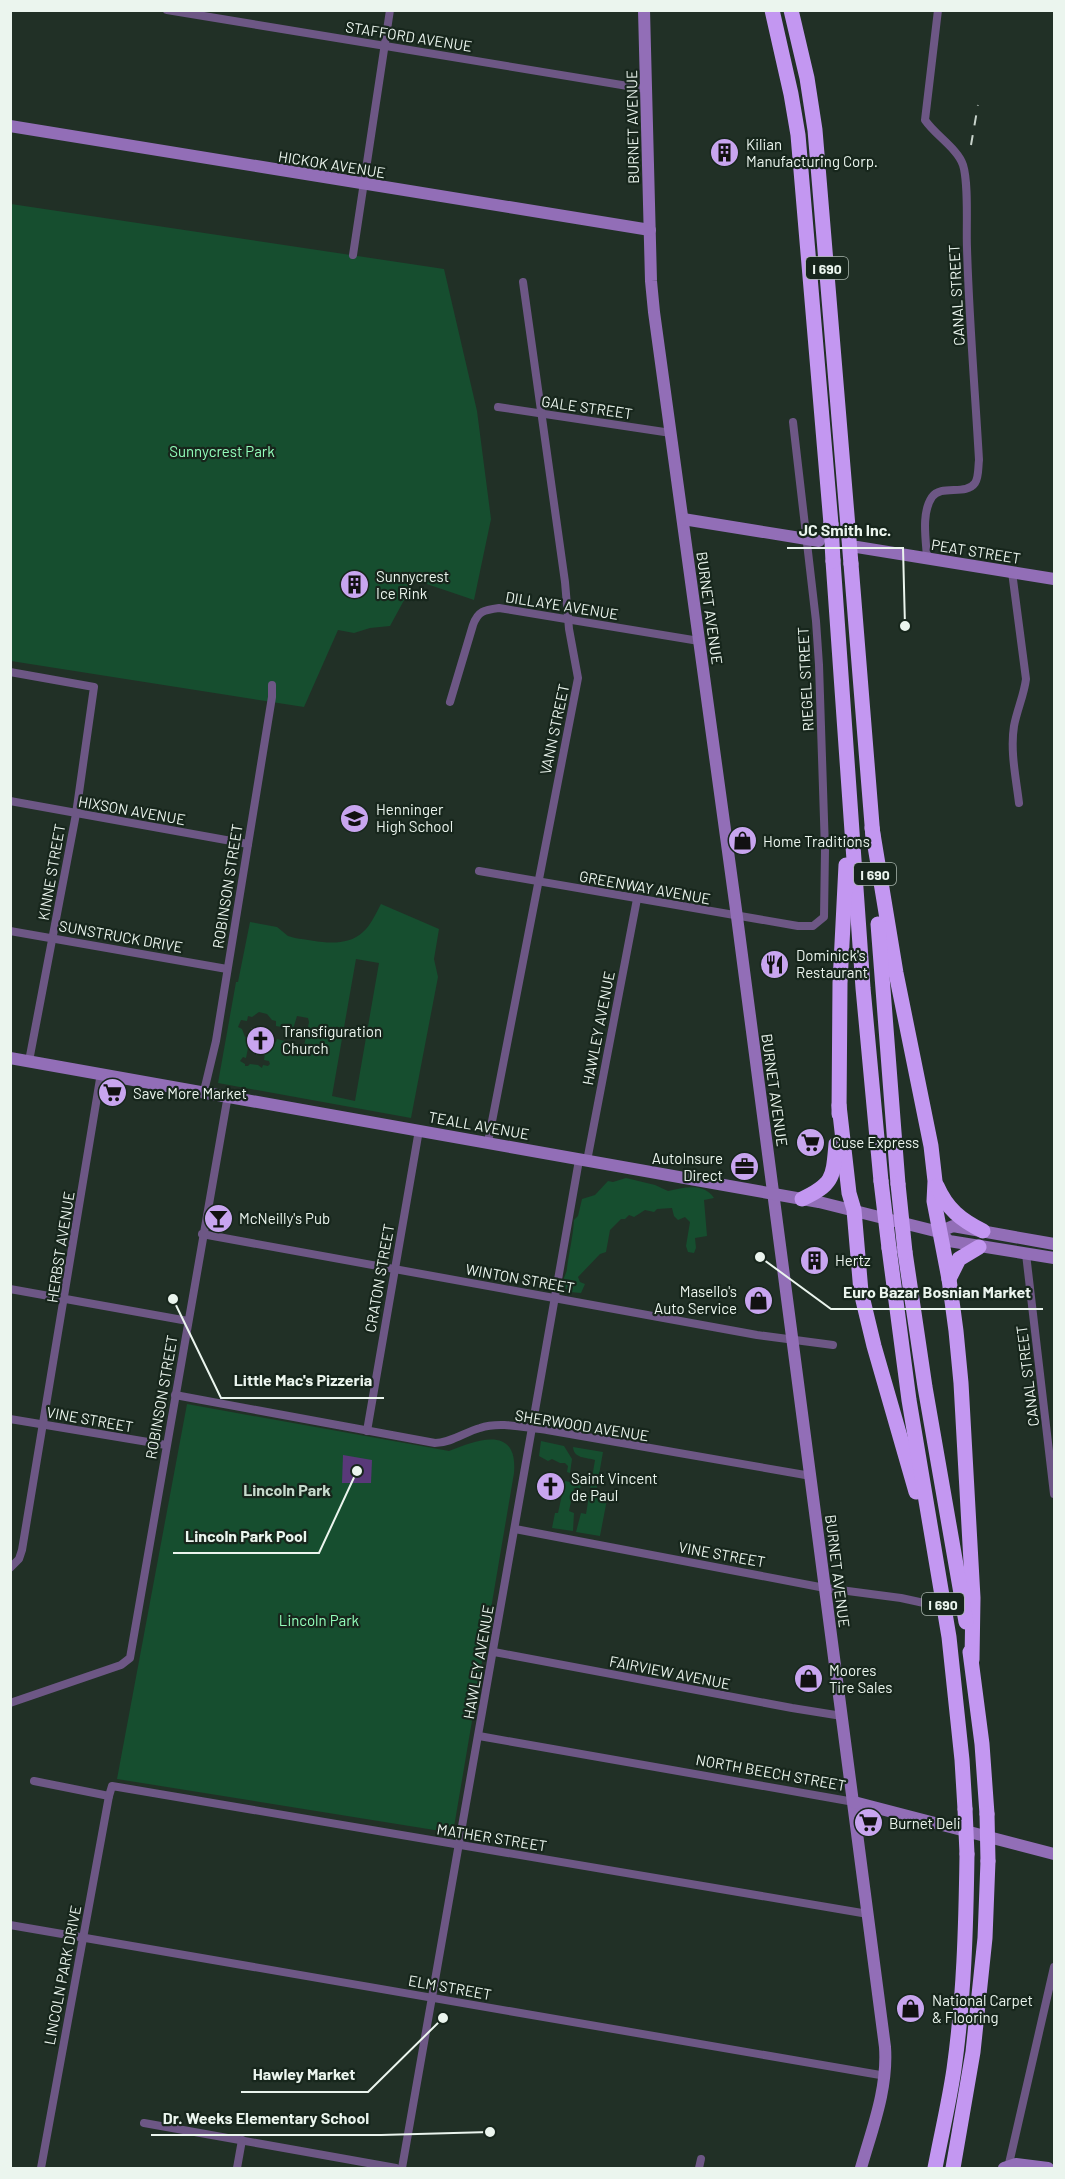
<svg xmlns="http://www.w3.org/2000/svg" width="1065" height="2179" viewBox="0 0 1065 2179" font-family="Barlow,sans-serif">
<style>
.green{fill:#164e2f;fill-rule:evenodd}
.water{fill:#593979}
.lines{fill:none;stroke-linecap:round;stroke-linejoin:round}
.street{stroke:#6d5785;stroke-width:8}
.secondary{stroke:#926eb7;stroke-width:12}
.highway{stroke:#c397f1;stroke-width:15}
.rail{stroke:#c8d3cb;stroke-width:2;stroke-dasharray:10 10;stroke-linecap:butt}
.highway-bridge{stroke:#c397f1;stroke-width:15}
.labels{text-anchor:middle;dominant-baseline:central;stroke-width:4.5;stroke-linejoin:round;paint-order:stroke}
.shield{fill:#17261c;stroke:#abb7af;stroke-width:1.5}
.shield-label{font-size:14px;font-weight:bold;fill:#ebf5ee}
.street-label{font-size:15px;fill:#ebf5ee;stroke:#17261c}
.poi-label{font-size:15px;fill:#ebf5ee;stroke:#17261c;text-anchor:start}
.park-label{font-size:15px;fill:#93febb;stroke:#17261c}
.neighbourhood-label{font-size:16px;font-weight:bold;fill:#c6dacc;stroke:#17261c}
.leader{fill:none;stroke:#ebf5ee;stroke-width:2}
.callout-dot{fill:#ebf5ee;stroke:#17261c;stroke-width:2}
.callout-label{font-size:16px;text-anchor:middle;font-weight:bold;fill:#ebf5ee;stroke:#17261c;stroke-width:4.5;stroke-linejoin:round;paint-order:stroke}
</style>
<rect width="100%" height="100%" fill="#213026"/>
<g class="green">
<path d="M11,204L444,269L477,411L491,519L474,600L415,580L390,626L370,628L354,633L338,630L304,707L11,661Z"/>
<path d="M381,904L439,929L434,959L438,977L411,1118L218,1083L236,982H238L250,922L277,927L288,936L295,938C316,941 345,949 363,932C371,925 376,913 381,904ZM356,959L379,963L355,1101L332,1096ZM259,1012L267,1014L272,1020L276,1021V1026L293,1029L297,1016L308,1018L309,1022L304,1046L277,1039L276,1042L267,1041L264,1060L269,1061L270,1064L268,1066L263,1065L262,1068L258,1065L250,1064L248,1066H245V1064L240,1061L243,1057L246,1058L250,1038L245,1037L242,1029L238,1027L241,1020L247,1021L248,1016L252,1017Z"/>
<path d="M626,1178L655,1185L668,1191C684,1188 703,1182 714,1198L704,1200L707,1236L695,1238L696,1248L694,1253L688,1252L686,1246L690,1222L685,1217L678,1220L674,1216L672,1208L657,1209L654,1212L645,1210L634,1217L629,1215L625,1219H621L610,1230L606,1252L600,1254L578,1277L580,1282L585,1284L581,1293L570,1292L563,1286C562,1278 567,1274 567,1268C569,1252 573,1237 574,1220L578,1216L582,1199L595,1195L608,1181L613,1182Z"/>
<path d="M187,1404L449,1451C478,1439 518,1425 514,1473L453,1833L117,1779Z"/>
<path d="M541,1441L564,1446L572,1459L570,1473L567,1472L568,1466L565,1463H560L552,1459L548,1461L539,1456Z"/>
<path d="M573,1447L603,1452L596,1492L608,1494L600,1536L576,1532L581,1513L586,1514L595,1460C586,1457 574,1459 573,1447Z"/>
<path d="M565,1481L581,1484L580,1489L574,1488L569,1511L574,1513L573,1531L552,1528L555,1513H558Z"/>
</g>
<path class="water" d="M343,1455L372,1460L371,1483H342Z"/>
<g class="lines">
<g class="street">
<path d="M167,10L646,89"/>
<path d="M353,255L390,10"/>
<path d="M498,407L671,433"/>
<path d="M927,558C926,540 921,513 932,497C941,484 966,496 975,483C979,477 978,467 979,460C975,390 969,319 967,248C966,227 969,184 963,165C958,149 935,135 925,120L938,10"/>
<path d="M1012,572L1026,679C1024,695 1017,710 1014,726C1010,751 1016,778 1019,803"/>
<path d="M10,672L94,687L76,814L29,1061"/>
<path d="M450,702L473,625C478,611 484,610 499,608L699,641"/>
<path d="M10,801L248,844"/>
<path d="M479,871L798,926H813L824,917L825,850L819,665L816,621L793,422"/>
<path d="M10,931L227,969"/>
<path d="M204,1091L216,1041L272,697V685"/>
<path d="M488,1142L578,678L569,629L565,582L523,282"/>
<path d="M587,1161L637,899"/>
<path d="M202,1234L757,1335L833,1345"/>
<path d="M1026,1254L1054,1494"/>
<path d="M10,1289L188,1321"/>
<path d="M175,1395L435,1443C451,1443 465,1432 480,1428C500,1421 526,1428 547,1430L811,1476"/>
<path d="M10,1419L166,1445"/>
<path d="M367,1431L419,1130"/>
<path d="M515,1529L825,1588L901,1598L924,1603"/>
<path d="M10,1568L19,1559L22,1550L101,1073"/>
<path d="M494,1652L792,1708L842,1716"/>
<path d="M10,1703L121,1665L130,1658L228,1095"/>
<path d="M479,1736L854,1802"/>
<path d="M34,1781L109,1796"/>
<path d="M10,1925L886,2076"/>
<path d="M144,2123L396,2168"/>
<path d="M41,2168L109,1796L112,1786L868,1914"/>
<path d="M237,2168L242,2140"/>
<path d="M402,2168L579,1160"/>
<path d="M699,2168L701,2159"/>
<path d="M1008,2168L1054,1967"/>
</g>
<g class="secondary">
<path d="M644,10L651,281L654,312L737,917L885,2047C888,2089 872,2129 861,2168"/>
<path d="M10,126L650,230"/>
<path d="M683,519L819,541"/>
<path d="M857,547L1054,579"/>
<path d="M10,1058L819,1202L939,1232L949,1241L1054,1258"/>
<path d="M939,1232L953,1226L1054,1244"/>
<path d="M854,1802L1054,1854"/>
<path d="M1004,2168L1016,2164L1048,2168"/>
</g>
<g class="highway">
<path d="M772,10L791,94L798,135L831,524"/>
<path d="M791,10L807,78L815,130L848,527"/>
<path d="M833,561L863,988L881,1181"/>
<path d="M851,564L873,837"/>
<path d="M872,828L896,973L931,1146L935,1181L934,1201L949,1279L956,1331L961,1383L973,1598L972,1660"/>
<path d="M878,924L898,1184"/>
<path d="M839,1105L849,1193L854,1210L861,1292L874,1346L916,1492"/>
<path d="M839,1114L840,983L846,865"/>
<path d="M937,1186C947,1209 961,1220 983,1231"/>
<path d="M802,1199C834,1184 833,1177 836,1144"/>
<path d="M889,1248L909,1400L949,1637L962,1760L965,1809"/>
<path d="M905,1252L925,1387L966,1622"/>
<path d="M949,1279L959,1259L979,1247"/>
<path d="M970,1652L982,1744L987,1814"/>
<path d="M935,2168C941,2136 949,2103 954,2069C964,1998 966,1926 967,1854"/>
<path d="M953,2168L973,2052L985,1938L988,1861"/>
</g>
<path class="rail" d="M971,145L978,105"/>
<g class="highway-bridge">
<path d="M831,524L833,561"/>
<path d="M848,527L851,564"/>
<path d="M881,1181L889,1248"/>
<path d="M898,1184L905,1252"/>
<path d="M965,1809L967,1854"/>
<path d="M987,1814L988,1861"/>
</g>
</g>
<defs>
<symbol id="building-disc" viewBox="-11 -11 22 22"><circle r="9.5" fill="#c8a5ef" stroke="#17261c"/><path d="M-4-6H4V6H1V3H-1V6H-4ZM-2.5-4.3h1.7v1.8h-1.7ZM.8-4.3h1.7v1.8H.8ZM-2.5-1h1.7V.8h-1.7ZM.8-1h1.7V.8H.8Z" fill="#111"/></symbol>
<symbol id="school-disc" viewBox="-11 -11 22 22"><circle r="9.5" fill="#c8a5ef" stroke="#17261c"/><path d="M0-5L7-2L0 1L-7-2ZM-4 1L0 2.5L4 1V4Q0 6-4 4Z" fill="#111"/></symbol>
<symbol id="shop-disc" viewBox="-11 -11 22 22"><circle r="9.5" fill="#c8a5ef" stroke="#17261c"/><path d="M-5-2.5h2.3a2.7 3.5 0 0 1 5.4 0H5L5.5 6h-11ZM-1.5-2.5h3a1.5 2.3 0 0 0-3 0Z" fill="#111"/></symbol>
<symbol id="restaurant-disc" viewBox="-11 -11 22 22"><circle r="9.5" fill="#c8a5ef" stroke="#17261c"/><path d="M-5-6h1v4h1v-4h1v4h1v-4h1v5L-1.5 .5V6h-2V.5L-5-1ZM5-6V6H3V1.5H1.5Q1.5-4 5-6Z" fill="#111"/></symbol>
<symbol id="church-disc" viewBox="-11 -11 22 22"><circle r="9.5" fill="#c8a5ef" stroke="#17261c"/><path d="M-1.2-6h2.4v3.5h3.3v2.4h-3.3V6h-2.4V-.1h-3.3v-2.4h3.3Z" fill="#111"/></symbol>
<symbol id="supermarket-disc" viewBox="-11 -11 22 22"><circle r="9.5" fill="#c8a5ef" stroke="#17261c"/><path d="M-6-5.5h2.5l.6 2H6L4.5 2H-2.5L-4.4-4H-6ZM-1.5 3.2a1.3 1.3 0 1 0 .1 0ZM3 3.2a1.3 1.3 0 1 0 .1 0Z" fill="#111"/></symbol>
<symbol id="office-disc" viewBox="-11 -11 22 22"><circle r="9.5" fill="#c8a5ef" stroke="#17261c"/><path d="M-6-3h4V-5.5h4V-3h4V5H-6ZM-1-4.5V-3h2v-1.5ZM-6 0V1H6V0Z" fill="#111"/></symbol>
<symbol id="bar-disc" viewBox="-11 -11 22 22"><circle r="9.5" fill="#c8a5ef" stroke="#17261c"/><path d="M-6-5H6L.8 .8V4.5H3.5V6h-7V4.5H-.8V.8Z" fill="#111"/></symbol>
</defs>
<g fill-rule="evenodd">
<use href="#building-disc" x="708" y="136" width="33" height="33"/>
<use href="#building-disc" x="338" y="568" width="33" height="33"/>
<use href="#school-disc" x="338" y="802" width="33" height="33"/>
<use href="#shop-disc" x="726" y="824" width="33" height="33"/>
<use href="#restaurant-disc" x="758" y="948" width="33" height="33"/>
<use href="#church-disc" x="244" y="1024" width="33" height="33"/>
<use href="#supermarket-disc" x="96" y="1076" width="33" height="33"/>
<use href="#supermarket-disc" x="794" y="1126" width="33" height="33"/>
<use href="#office-disc" x="728" y="1150" width="33" height="33"/>
<use href="#bar-disc" x="202" y="1202" width="33" height="33"/>
<use href="#building-disc" x="798" y="1244" width="33" height="33"/>
<use href="#shop-disc" x="742" y="1284" width="33" height="33"/>
<use href="#church-disc" x="534" y="1470" width="33" height="33"/>
<use href="#shop-disc" x="792" y="1662" width="33" height="33"/>
<use href="#supermarket-disc" x="852" y="1806" width="33" height="33"/>
<use href="#shop-disc" x="894" y="1992" width="33" height="33"/>
</g>
<g class="labels">
<g class="shield">
<rect x="806" y="257" width="42" height="22" rx="4.5"/>
<rect x="854" y="863" width="42" height="22" rx="4.5"/>
<rect x="922" y="1593" width="42" height="22" rx="4.5"/>
</g>
<g class="shield-label">
<text x="827" y="268">I 690</text>
<text x="875" y="874">I 690</text>
<text x="943" y="1604">I 690</text>
</g>
<g class="street-label">
<text transform="translate(409 36) rotate(9)">STAFFORD AVENUE</text>
<text transform="translate(632 127) rotate(-91)">BURNET AVENUE</text>
<text transform="translate(332 164) rotate(9)">HICKOK AVENUE</text>
<text transform="translate(956 295) rotate(-93)">CANAL STREET</text>
<text transform="translate(587 407) rotate(8)">GALE STREET</text>
<text transform="translate(976 551) rotate(9)">PEAT STREET</text>
<text transform="translate(562 605) rotate(9)">DILLAYE AVENUE</text>
<text transform="translate(710 608) rotate(82)">BURNET AVENUE</text>
<text transform="translate(805 679) rotate(-93)">RIEGEL STREET</text>
<text transform="translate(554 729) rotate(-78)">VANN STREET</text>
<text transform="translate(132 810) rotate(10)">HIXSON AVENUE</text>
<text transform="translate(51 872) rotate(-80)">KINNE STREET</text>
<text transform="translate(227 886) rotate(-81)">ROBINSON STREET</text>
<text transform="translate(645 887) rotate(10)">GREENWAY AVENUE</text>
<text transform="translate(121 936) rotate(10)">SUNSTRUCK DRIVE</text>
<text transform="translate(598 1028) rotate(-79)">HAWLEY AVENUE</text>
<text transform="translate(775 1090) rotate(82)">BURNET AVENUE</text>
<text transform="translate(479 1125) rotate(10)">TEALL AVENUE</text>
<text transform="translate(60 1247) rotate(-81)">HERBST AVENUE</text>
<text transform="translate(379 1278) rotate(-80)">CRATON STREET</text>
<text transform="translate(520 1278) rotate(10)">WINTON STREET</text>
<text transform="translate(1027 1376) rotate(-97)">CANAL STREET</text>
<text transform="translate(161 1397) rotate(-80)">ROBINSON STREET</text>
<text transform="translate(90 1419) rotate(10)">VINE STREET</text>
<text transform="translate(582 1425) rotate(9)">SHERWOOD AVENUE</text>
<text transform="translate(722 1554) rotate(10)">VINE STREET</text>
<text transform="translate(838 1571) rotate(83)">BURNET AVENUE</text>
<text transform="translate(478 1662) rotate(-80)">HAWLEY AVENUE</text>
<text transform="translate(670 1672) rotate(11)">FAIRVIEW AVENUE</text>
<text transform="translate(771 1772) rotate(10)">NORTH BEECH STREET</text>
<text transform="translate(492 1837) rotate(9)">MATHER STREET</text>
<text transform="translate(62 1975) rotate(-79)">LINCOLN PARK DRIVE</text>
<text transform="translate(450 1987) rotate(10)">ELM STREET</text>
</g>
<g class="poi-label">
<text x="746" y="144">Kilian<tspan x="746" dy="17">Manufacturing Corp.</tspan></text>
<text x="376" y="576">Sunnycrest<tspan x="376" dy="17">Ice Rink</tspan></text>
<text x="376" y="809">Henninger<tspan x="376" dy="17">High School</tspan></text>
<text x="763" y="841">Home Traditions</text>
<text x="796" y="955">Dominick's<tspan x="796" dy="17">Restaurant</tspan></text>
<text x="282" y="1031">Transfiguration<tspan x="282" dy="17">Church</tspan></text>
<text x="133" y="1093">Save More Market</text>
<text x="832" y="1142">Cuse Express</text>
<text x="723" y="1158" text-anchor="end">AutoInsure<tspan x="723" dy="17">Direct</tspan></text>
<text x="239" y="1218">McNeilly's Pub</text>
<text x="835" y="1260">Hertz</text>
<text x="737" y="1291" text-anchor="end">Masello's<tspan x="737" dy="17">Auto Service</tspan></text>
<text x="571" y="1478">Saint Vincent<tspan x="571" dy="17">de Paul</tspan></text>
<text x="829" y="1670">Moores<tspan x="829" dy="17">Tire Sales</tspan></text>
<text x="889" y="1823">Burnet Deli</text>
<text x="932" y="2000">National Carpet<tspan x="932" dy="17">&amp; Flooring</tspan></text>
</g>
<g class="park-label">
<text x="222" y="451">Sunnycrest Park</text>
<text x="319" y="1620">Lincoln Park</text>
</g>
<g class="neighbourhood-label">
<text x="287" y="1489">Lincoln Park</text>
</g>
</g>
<path class="leader" d="M905 626L903 548H787M760 1257L831 1309H1043M173 1299L221 1398H384M357 1471L319 1553H173M443 2018L368 2092H241M490 2132L381 2135H151"/>
<g class="callout-dot">
<circle cx="905" cy="626" r="6"/>
<circle cx="760" cy="1257" r="6"/>
<circle cx="173" cy="1299" r="6"/>
<circle cx="357" cy="1471" r="6"/>
<circle cx="443" cy="2018" r="6"/>
<circle cx="490" cy="2132" r="6"/>
</g>
<g class="callout-label">
<text x="845" y="536">JC Smith Inc.</text>
<text x="937" y="1298">Euro Bazar Bosnian Market</text>
<text x="303" y="1386">Little Mac's Pizzeria</text>
<text x="246" y="1542">Lincoln Park Pool</text>
<text x="304" y="2080">Hawley Market</text>
<text x="266" y="2124">Dr. Weeks Elementary School</text>
</g>
<rect width="1065" height="2179" fill="none" stroke="#ebf5ee" stroke-width="24"/>
</svg>
